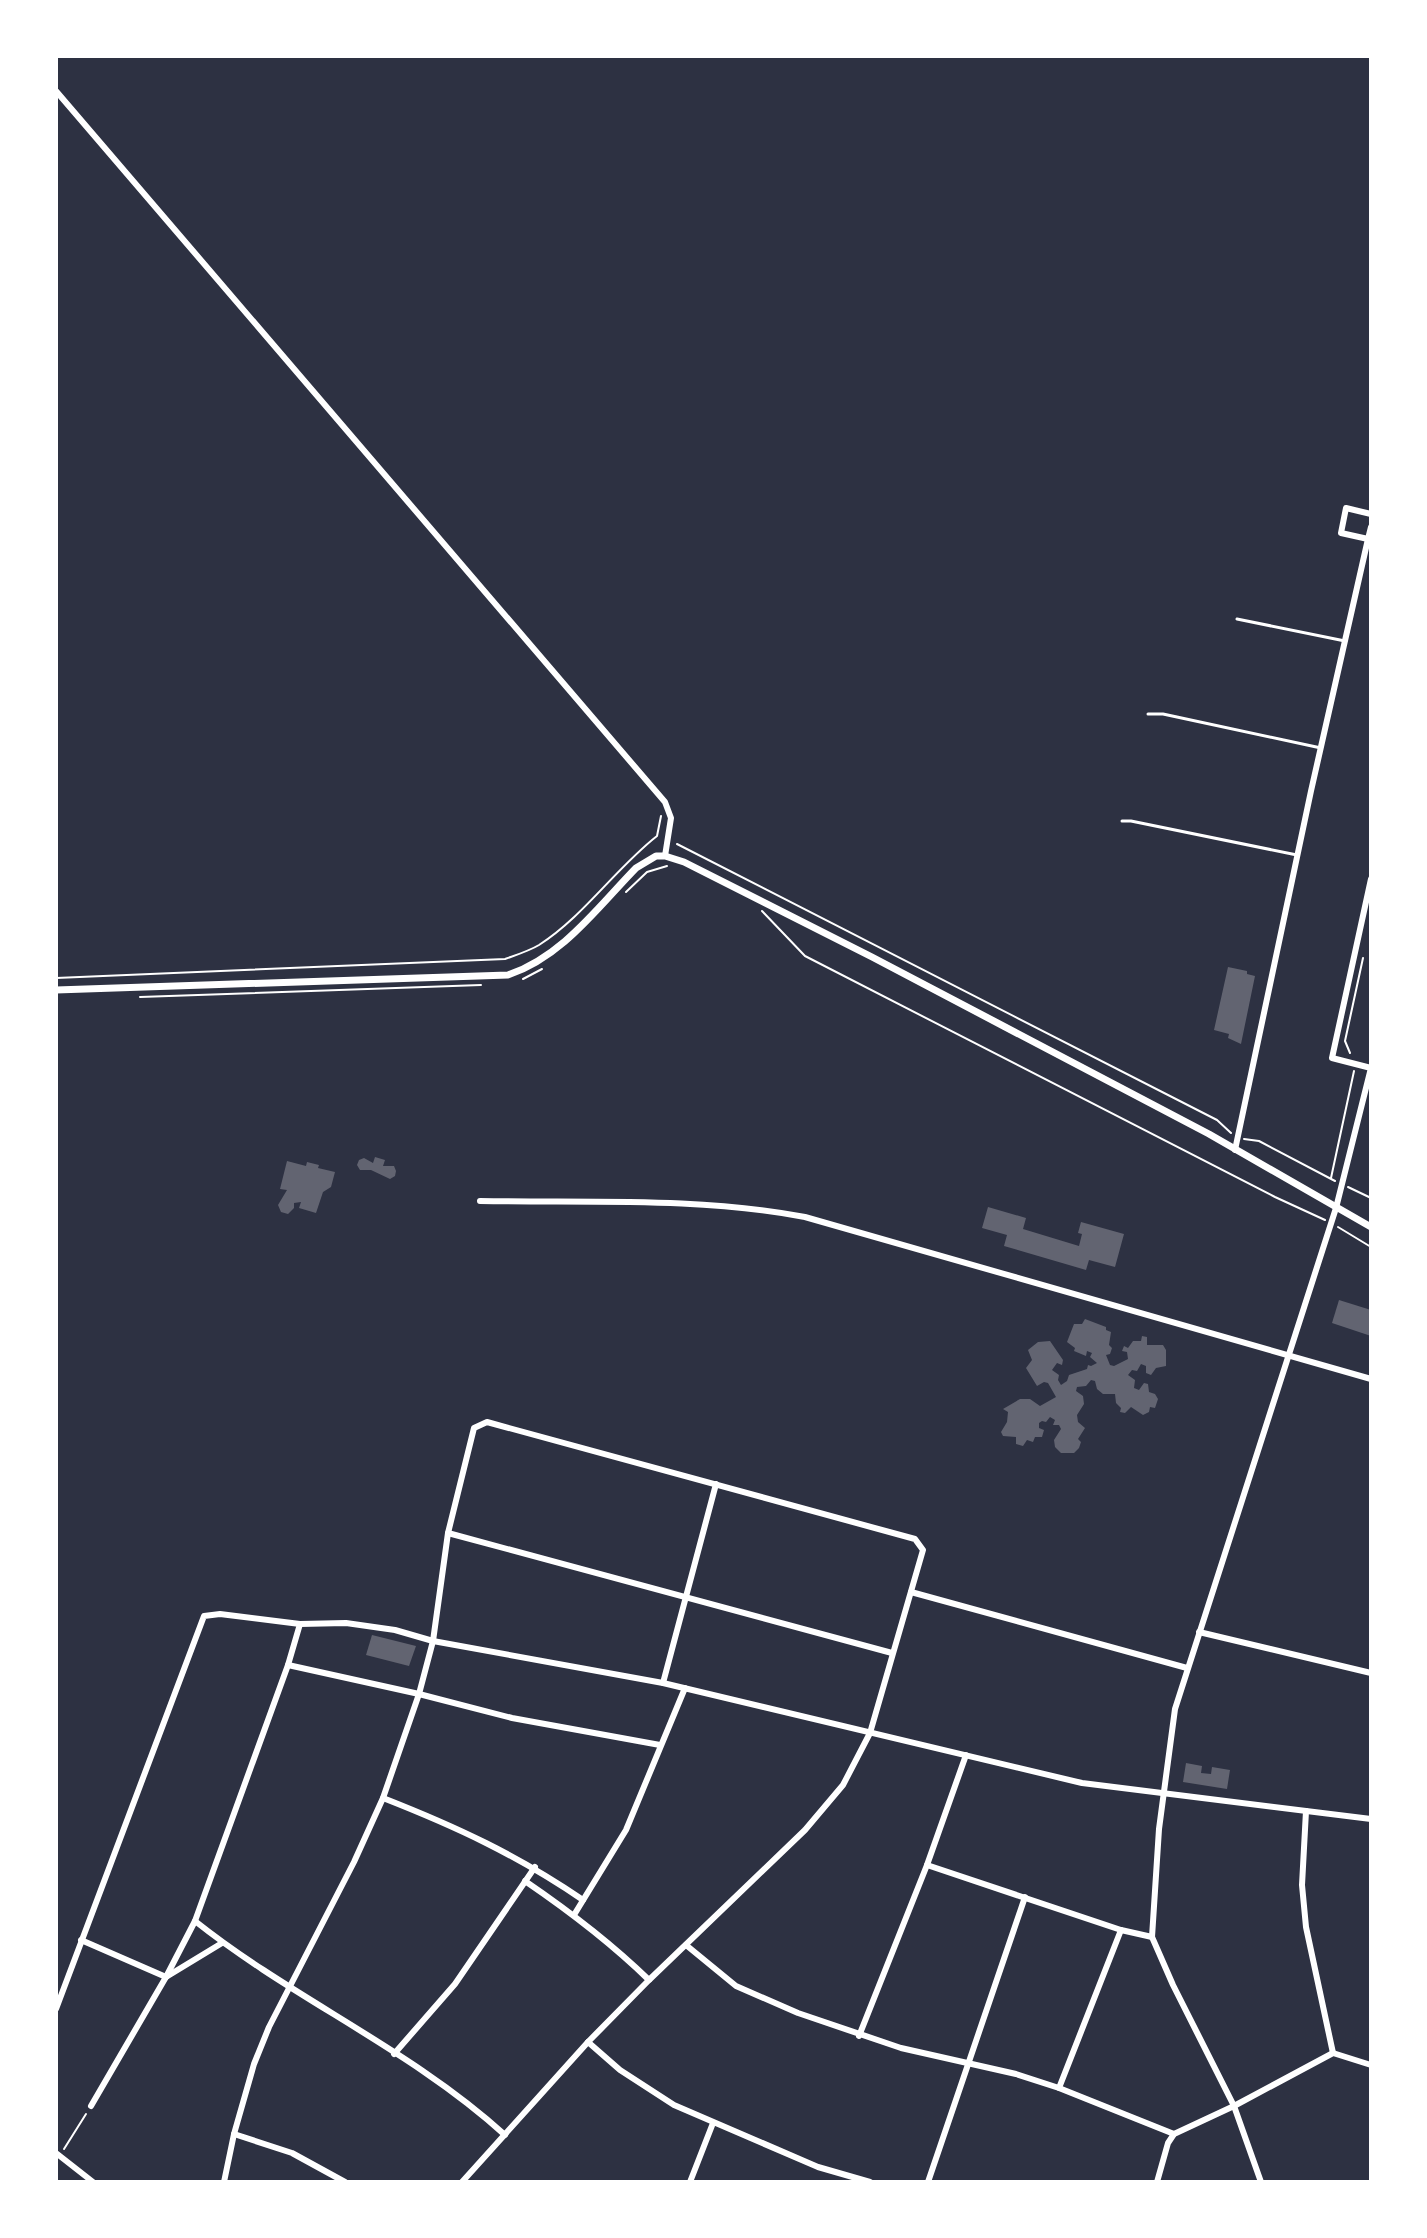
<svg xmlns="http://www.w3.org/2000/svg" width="1427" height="2238" viewBox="0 0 1427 2238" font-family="'Varela Round',sans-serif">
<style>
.building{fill:#626471}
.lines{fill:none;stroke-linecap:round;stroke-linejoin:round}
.path{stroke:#fff;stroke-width:2}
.service{stroke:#fff;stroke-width:3}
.minor{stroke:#fff;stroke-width:6}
.tertiary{stroke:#fff;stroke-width:7}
</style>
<rect width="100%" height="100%" fill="#2d3142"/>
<g class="building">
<path d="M1228,967L1247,971V974L1255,976L1241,1044L1228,1038L1229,1034L1214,1030Z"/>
<path d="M375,1157L385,1160L383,1166H394L396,1171L395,1176L390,1179L371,1170H360L357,1165L359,1160L364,1158L373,1163Z"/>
<path d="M287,1161L306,1166L307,1162L319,1165L318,1168L335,1172L331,1187L323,1192L316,1213L299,1208L301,1202L294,1203V1208L288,1214L281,1212L278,1205L287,1190L280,1189Z"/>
<path d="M988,1207L1026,1218L1023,1229L1079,1246L1082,1234L1078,1233L1081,1222L1124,1234L1115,1267L1089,1260L1086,1270L1004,1246L1007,1235L982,1228Z"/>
<path d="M1339,1300L1371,1310V1336L1332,1323Z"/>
<path d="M1085,1319L1106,1327V1330L1111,1332L1109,1345L1112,1348L1110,1354L1106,1355L1110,1365L1114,1366L1128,1359L1127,1352L1122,1351L1124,1346L1128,1348L1133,1341H1141L1142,1336L1147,1337V1345H1163L1166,1350V1366L1156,1368L1151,1375L1146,1373V1366L1141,1364L1137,1371L1132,1370L1128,1375L1135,1380L1134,1388L1139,1390L1144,1383L1148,1384L1149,1392L1155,1394L1158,1399L1155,1408L1150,1407L1149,1412L1143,1415L1131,1407L1125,1413L1120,1412L1121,1408L1116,1403L1115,1394H1103L1097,1389L1095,1381L1091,1380L1086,1386L1077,1387L1076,1391L1083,1396L1084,1404L1077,1415L1078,1422L1085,1428L1078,1439L1081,1442L1079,1448L1074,1453H1061L1055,1447L1054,1440L1061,1429L1059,1425H1053L1055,1420L1050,1417L1046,1422L1042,1421L1039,1423V1428L1044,1430L1042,1437H1035L1033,1442L1027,1440L1023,1446L1016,1444V1437L1003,1436L1001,1432L1007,1422L1008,1412L1003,1409L1020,1399H1030L1040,1406L1056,1397L1048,1383L1044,1382L1037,1386L1026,1368L1032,1360L1028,1350L1038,1342L1050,1341L1063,1360L1062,1365L1057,1363L1052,1370L1059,1375L1058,1380L1061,1385L1067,1381L1069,1375L1087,1369L1088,1365L1091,1366L1097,1363L1090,1357L1092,1353L1087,1351L1086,1356L1074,1351L1075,1348L1067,1342L1074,1324H1082Z"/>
<path d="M372,1635L416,1646L409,1666L366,1655Z"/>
<path d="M1186,1763L1202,1766L1201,1773L1211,1774L1212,1767L1230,1770L1227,1789L1183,1782Z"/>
</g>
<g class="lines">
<g class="path">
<path d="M677,844L1217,1120L1231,1133"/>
<path d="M626,892L647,872L667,866"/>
<path d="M762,911L805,956L1275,1197L1325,1220"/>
<path d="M56,978L505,959C516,955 529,951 539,945C583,917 616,868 657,836L661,816"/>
<path d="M523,979L542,969"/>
<path d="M140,997L481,985"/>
<path d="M1350,1053L1345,1041L1363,958"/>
<path d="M1244,1139L1259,1141L1335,1181"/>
<path d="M1331,1178L1354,1071"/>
<path d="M1348,1187L1371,1198"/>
<path d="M1338,1227L1371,1247"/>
<path d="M64,2149L86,2114"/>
</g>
<g class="service">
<path d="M1237,619L1345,641"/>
<path d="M1148,714H1163L1321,748"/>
<path d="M1122,821H1131L1297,855"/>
</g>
<g class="minor">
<path d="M56,91L665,802L671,818L665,856"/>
<path d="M1371,514L1346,508L1341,533L1368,539L1371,527"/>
<path d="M1371,879L1332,1058L1371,1068"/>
<path d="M1235,1150L1311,791L1368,539"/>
<path d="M480,1201C589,1203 698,1197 805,1217L1371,1379"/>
<path d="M448,1533L892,1653"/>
<path d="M911,1592L1187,1668"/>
<path d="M1199,1632L1371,1673"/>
<path d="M288,1665L419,1694L512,1718L660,1745"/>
<path d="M663,1683L716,1484"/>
<path d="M383,1798C457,1827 517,1855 583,1900"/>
<path d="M1306,1811L1302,1885L1306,1927L1333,2053"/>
<path d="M927,1865L1121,1930L1152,1937"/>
<path d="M525,1881C569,1911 610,1942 649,1980"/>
<path d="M574,1915L626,1830L685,1688"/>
<path d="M195,1921C293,1999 412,2050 505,2135"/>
<path d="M81,1940L166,1977"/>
<path d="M686,1945L736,1986L798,2013L901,2048L1016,2074L1059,2088L1174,2134"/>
<path d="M166,1977L222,1943"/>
<path d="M56,2009L204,1616L220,1614L300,1624L346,1623L395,1630L433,1641L663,1683L1082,1783L1371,1819"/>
<path d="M859,2036L927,1865L966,1755"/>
<path d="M588,2042L620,2070L674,2105L818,2167L870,2182"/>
<path d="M394,2054L455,1984L535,1867"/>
<path d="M1059,2088L1121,1930"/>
<path d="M91,2106L166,1977L195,1921L288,1665L300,1624"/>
<path d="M234,2134L292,2153L345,2182"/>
<path d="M56,2153L93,2182"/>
<path d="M224,2182L234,2134L254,2064L269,2027L354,1862L383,1798L419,1694L433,1641L448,1533L474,1428L487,1422L915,1539L923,1550L870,1733L843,1785L805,1830L649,1980L588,2042L462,2182"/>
<path d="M690,2182L713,2123"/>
<path d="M928,2182L1025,1897"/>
<path d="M1157,2182L1168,2143L1174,2134L1234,2106L1333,2053L1371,2065"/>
<path d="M1261,2182L1234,2106L1173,1985L1152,1937L1159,1829L1175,1709L1336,1208L1371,1068"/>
</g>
<path class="tertiary" d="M56,990L508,975C562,957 597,908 636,868L656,856H665L684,862L872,957L1209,1134L1371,1227"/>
</g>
<rect width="1427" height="2238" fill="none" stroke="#ffffff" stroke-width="116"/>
</svg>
